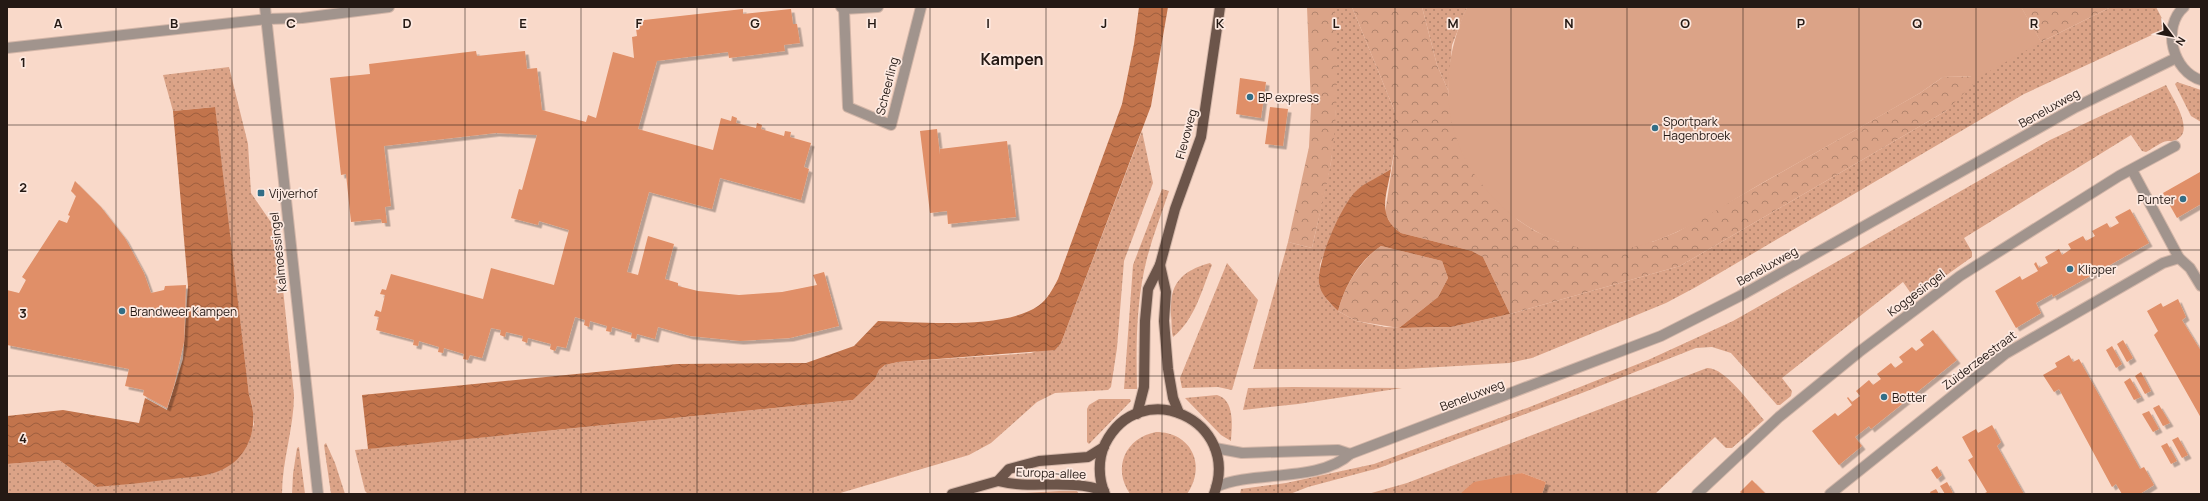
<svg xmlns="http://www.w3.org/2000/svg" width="2208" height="501" viewBox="0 0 2208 501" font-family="Manrope,sans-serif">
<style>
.grass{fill:url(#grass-dots)}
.forest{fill:url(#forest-crowns)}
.pitch{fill:#dba387}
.water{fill:url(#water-waves)}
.building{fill:#e08f67;filter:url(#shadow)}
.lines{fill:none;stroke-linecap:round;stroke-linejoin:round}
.minor-casing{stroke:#d3b6a8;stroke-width:12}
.major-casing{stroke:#d3b6a8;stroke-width:12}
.minor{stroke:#a1948d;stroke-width:10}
.major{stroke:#6c554a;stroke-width:10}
.grid{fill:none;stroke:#241914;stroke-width:1;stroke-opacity:0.55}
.poi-dot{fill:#336e86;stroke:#fde9e0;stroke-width:1.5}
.labels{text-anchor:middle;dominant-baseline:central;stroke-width:3.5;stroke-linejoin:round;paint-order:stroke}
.street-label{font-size:12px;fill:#241914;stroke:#fde9e0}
.poi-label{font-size:12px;fill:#241914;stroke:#fde9e0;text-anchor:start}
.district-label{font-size:16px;font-weight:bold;fill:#241914;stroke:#fde9e0}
.grid-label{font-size:13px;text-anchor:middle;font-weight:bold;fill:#241914;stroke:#fde9e0;stroke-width:3.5;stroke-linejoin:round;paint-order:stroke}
</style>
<defs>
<pattern id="grass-dots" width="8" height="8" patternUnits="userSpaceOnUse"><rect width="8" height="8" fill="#dba387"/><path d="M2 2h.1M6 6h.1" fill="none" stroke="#b1846d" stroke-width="1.8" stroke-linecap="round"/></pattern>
<pattern id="forest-crowns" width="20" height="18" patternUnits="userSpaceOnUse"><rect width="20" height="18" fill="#dba387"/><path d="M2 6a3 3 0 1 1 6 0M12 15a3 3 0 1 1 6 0" fill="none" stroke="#b1846d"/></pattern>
<pattern id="water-waves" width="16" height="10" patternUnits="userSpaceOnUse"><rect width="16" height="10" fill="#c2744c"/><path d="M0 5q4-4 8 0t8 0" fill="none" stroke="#9d5e3e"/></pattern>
<filter id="shadow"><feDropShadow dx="3.5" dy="3.5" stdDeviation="0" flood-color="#0004"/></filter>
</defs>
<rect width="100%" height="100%" fill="#f9d9c9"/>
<g class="grass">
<path d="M1335,7H1352L1395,112V148L1391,169L1357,190L1339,218L1320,264L1319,285L1328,301L1338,311L1356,321L1385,327L1413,328L1451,327L1510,314L1680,266L1946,111L2021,7L2041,42L2111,7H2156L2167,28L2024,94L1696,287L1666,303L1532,358L1509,363L1405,369H1253L1288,242L1312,248L1331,162L1336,106Z"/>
<path d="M1422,7H1467L1452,45L1448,90L1437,65Z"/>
<path d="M229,67L248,144L251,193L277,231L294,395C294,428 282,460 282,494H7V464L59,460L97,487L211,474L248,443L254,424L252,404L249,395L214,107L173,111L163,75Z"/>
<path d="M2177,82L2201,90V122L2191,116L2175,84Z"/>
<path d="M2166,85C2172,97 2193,128 2179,138C2175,142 2172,141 2168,141C2162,141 2152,149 2146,152L2142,151L2131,135L1964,238L1972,252V257L1917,296L1912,295L1903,282L1782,378L1792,391L1791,396L1780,405H1777L1731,353L1712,347L1696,348L1582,393L1379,468L1308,487L1290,494H1240L1241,489L1286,483L1374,464L1527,408L1648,360L1733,321L2050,140Z"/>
<path d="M1142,131L1153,183L1124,261L1117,348L1111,387L1108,390L1055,393L1037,402L991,443L969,455L837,494H368L365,491L355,450L853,400L875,379L879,370L885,365L898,362L1031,353L1061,343Z"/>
<path d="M1162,189L1169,191C1162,213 1153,235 1147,258C1136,301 1136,346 1137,389H1124L1133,265Z"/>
<path d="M1210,263L1212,265C1202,289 1195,320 1173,337C1171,330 1172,322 1171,315C1169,284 1181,271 1210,263Z"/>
<path d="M1227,263L1258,300L1232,390L1218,387L1182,388L1180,378Z"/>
<path d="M1707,368C1725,367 1752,406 1764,420L1732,448H1726L1715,437L1655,494H1542L1546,482L1522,473L1460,494H1368L1407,483Z"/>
<path d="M1293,387L1402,388L1298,404L1243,410L1248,388Z"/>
<path d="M1217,395C1235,400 1232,426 1231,441L1221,435L1185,398Z"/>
<path d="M1099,399H1130L1131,401L1089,444L1087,442V409L1089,405Z"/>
<path d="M1156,432C1191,432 1207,465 1187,494H1130C1112,468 1125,438 1156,432Z"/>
<path d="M326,443L335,463L345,494H331L324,445Z"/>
<path d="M299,447L305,494H292L293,474L297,448Z"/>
<path d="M1059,491H1077L1079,494H1006Z"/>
</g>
<g class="forest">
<path d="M1307,7H1335C1337,58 1339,111 1331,162C1326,191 1318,220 1312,248L1288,242L1309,147L1311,106Z"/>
<path d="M1352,7H1422L1437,65L1448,90L1452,120L1463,153L1518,220L1535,231L1559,242H1652L1677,232L1920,93L1943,77L1981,76L1946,111L1680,266L1510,314L1483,257L1472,251L1401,233L1393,228L1385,213L1395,148V112Z"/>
<path d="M2021,7H2111L2041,42Z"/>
<path d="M1381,246L1442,261L1448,278L1438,297L1399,328L1356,321L1338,311C1345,285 1359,262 1381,246Z"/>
</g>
<path class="pitch" d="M1467,7H2021L2041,42L1981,76L1943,77L1920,93C1868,123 1816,153 1764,182C1694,222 1631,275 1547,237C1517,223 1494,202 1475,175C1439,123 1442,61 1467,7Z"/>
<g class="water">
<path d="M1139,7H1168L1151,106L1061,343L1055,350L898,362L885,365L879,370L875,379L853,400L368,449L362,395L677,364L806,363L854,346L878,321C920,322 1003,330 1038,306C1047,300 1053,289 1058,279L1122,104L1134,44Z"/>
<path d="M215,107L249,395C260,424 250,459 219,471C205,477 188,477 173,479C148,482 122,485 97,487L59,460L7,464V416L63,410L139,423L145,398L167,410L183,359L188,286L173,111Z"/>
<path d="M1391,169C1387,195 1376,216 1401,233L1472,251L1483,257L1510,314L1451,327L1399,328L1438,297L1448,278L1442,261L1381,246C1359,261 1345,285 1338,311C1331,304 1320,294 1319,283C1317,261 1341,205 1357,190C1366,182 1381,176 1391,169Z"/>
</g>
<g class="building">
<path d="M743,9V14L791,9L793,24H797L800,43L784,45L785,51L729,58L728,52L657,61L638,129L713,150L721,118L731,121L732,116L737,118L736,123L756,128L757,123L762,125L761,129L784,136L785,131L791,132L790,137L811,143L804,167L809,169L801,200L720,178L712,209L649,192L627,272L638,275L648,236L674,244L665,279L678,283V286L698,291L739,295L782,292L817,285L813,275L824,272L839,326L790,338L740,341L690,336L658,327L655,339L637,334L636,339L631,338L632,333L612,327L611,332L606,331L607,326L590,321L589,327L584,325L585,320L575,317L566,348L557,346L555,351L550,349L551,344L528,338L527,343L525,342L522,341L523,336L506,332L505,337L500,335L501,330L491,328L482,358L470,355L468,360L463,359L464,354L444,348L443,353L438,352L439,347L419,341L418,346L413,345L414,340L376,330L379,317L374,316L376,310L381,312L385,295L380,294L382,289L386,290L391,274L483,299L491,268L554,285L569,230L539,221L538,225L511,218L519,189L522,190L537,135L496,133L384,146L391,206L385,207L387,223H382L381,219L351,222L346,174L341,175L330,78L370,74L369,64L476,51L477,56L525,51L527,69L537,68L542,110L586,122L588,115L596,118L613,52L634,58L632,37L637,36L635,21Z"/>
<path d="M1240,78L1266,82L1261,118L1236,114Z"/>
<path d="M1270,107L1288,109L1283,146L1265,144Z"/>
<path d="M937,129L940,155V149L1007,141L1016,217L948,224L947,211L930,213L920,131Z"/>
<path d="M2200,172L2201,204L2177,218L2163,193Z"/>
<path d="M75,181L101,207L125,238L144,273L151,293L164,290L165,286L186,285L184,342L174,386L167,408L143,395L144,390L125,386L129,369L7,345V290L19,293L26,280L22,277L59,220L67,223L70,216L68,215L76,196L71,191Z"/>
<path d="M2130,209L2149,243L2053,297L2052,294L2036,303L2041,313L2016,328L1995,291L2020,276L2022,280L2038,271L2034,264L2036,262L2039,268L2048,263L2045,257L2059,249L2062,255L2071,249L2068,244L2083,236L2086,241L2095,236L2092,231L2107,223L2110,228L2119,223L2115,217Z"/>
<path d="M2178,299L2186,317L2182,320L2201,351V418L2154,335L2158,331L2147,311L2161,303L2163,307Z"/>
<path d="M1933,330L1957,360L1871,429L1869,426L1855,437L1862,446L1839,465L1812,431L1835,413L1838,416L1852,405L1847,398L1848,397L1852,402L1860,396L1856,391L1869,380L1873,385L1881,379L1877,374L1891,363L1895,368L1903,362L1899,357L1912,347L1916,351L1924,345L1920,340Z"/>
<path d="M2123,340L2133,358L2127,362L2117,344Z"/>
<path d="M2112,346L2122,364L2116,368L2106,350Z"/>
<path d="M2069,355L2073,362L2079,359L2140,469L2144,467L2154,485L2140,494H2122L2116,484L2112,487L2059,389L2054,392L2043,375L2057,367L2055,363Z"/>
<path d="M2141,372L2151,391L2145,394L2135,376Z"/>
<path d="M2130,378L2141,397L2134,400L2124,382Z"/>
<path d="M2159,405L2170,423L2163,426L2153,408Z"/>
<path d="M2149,411L2159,429L2153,432L2142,414Z"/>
<path d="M1992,425L2001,442L1997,446L2024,494H1983L1987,492L1968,460L1973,457L1962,437L1976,429L1978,433Z"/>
<path d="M2178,437L2188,455L2182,458L2172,440Z"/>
<path d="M2167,443L2177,461L2171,464L2161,446Z"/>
<path d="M1937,466L1942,475L1937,479L1931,470Z"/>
<path d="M1522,473L1546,482L1542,494H1460L1474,482Z"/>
<path d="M1752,480L1766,494H1742L1740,492Z"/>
<path d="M1947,482L1952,491L1953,494H1945L1940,486Z"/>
<path d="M1936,489L1939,494H1931L1930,492Z"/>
</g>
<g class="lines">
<defs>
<g id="minor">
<path d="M265,7L318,494"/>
<path d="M841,7L844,9L878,7"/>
<path d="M2184,7C2161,27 2173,72 2201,80"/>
<path d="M844,9L848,107L891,125L921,7"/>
<path d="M7,48L267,19L302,18L389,7"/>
<path d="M2132,170L2179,258"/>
<path d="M1215,448L1242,453L1338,450L1350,454"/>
<path d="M1216,487C1252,470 1319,483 1350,454L1661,336L1740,296L2076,107L2176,58"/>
<path d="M1697,494L1779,417L1859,352L1960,276L2119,176L2175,146"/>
<path d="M1830,494L2005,354L2163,263L2179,258L2190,268L2201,286"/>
</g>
<g id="major">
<path d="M1160,265L1166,292L1164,321L1168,369L1173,398L1179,413"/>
<path d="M1137,414L1144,387L1145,321L1148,289L1160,265L1175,209L1201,137L1220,7"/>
<path d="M998,481C1033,490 1069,478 1104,491"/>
<path d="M952,494L998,481L1009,469L1039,461L1088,457L1104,447"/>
<path d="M1105,494C1098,478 1098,459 1105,444C1140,374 1242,420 1214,494"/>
</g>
</defs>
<use href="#minor" class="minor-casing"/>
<use href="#major" class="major-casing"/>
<use href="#minor" class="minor"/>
<use href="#major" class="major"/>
</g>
<path class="grid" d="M116,7V494M232,7V494M349,7V494M465,7V494M581,7V494M697,7V494M813,7V494M930,7V494M1046,7V494M1162,7V494M1278,7V494M1395,7V494M1511,7V494M1627,7V494M1743,7V494M1859,7V494M1976,7V494M2092,7V494M7,125H2201M7,250H2201M7,376H2201"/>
<g class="poi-dot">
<circle cx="1250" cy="97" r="4"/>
<circle cx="1655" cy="128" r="4"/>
<rect x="257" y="189" width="8" height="8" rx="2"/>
<circle cx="2183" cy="199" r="4"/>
<circle cx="2070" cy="269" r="4"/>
<circle cx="122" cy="311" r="4"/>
<circle cx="1884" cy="397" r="4"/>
</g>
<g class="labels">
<g class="street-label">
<text transform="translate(887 86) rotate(-76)">Scheerling</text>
<text transform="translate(2049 108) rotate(-29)">Beneluxweg</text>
<text transform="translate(1186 134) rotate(-75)">Flevoweg</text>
<text transform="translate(278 252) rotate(-96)">Kalmoessingel</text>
<text transform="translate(1767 266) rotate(-29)">Beneluxweg</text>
<text transform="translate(1916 293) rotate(-37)">Koggesingel</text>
<text transform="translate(1979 360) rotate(-37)">Zuiderzeestraat</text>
<text transform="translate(1472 395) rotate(-21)">Beneluxweg</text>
<text transform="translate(1051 473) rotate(2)">Europa-allee</text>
</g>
<g class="poi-label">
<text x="1258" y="97">BP express</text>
<text x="1663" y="121">Sportpark<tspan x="1663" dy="14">Hagenbroek</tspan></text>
<text x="269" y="193">Vijverhof</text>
<text x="2175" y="199" text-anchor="end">Punter</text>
<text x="2078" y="269">Klipper</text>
<text x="130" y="311">Brandweer Kampen</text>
<text x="1892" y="397">Botter</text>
</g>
<g class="district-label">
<text x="1012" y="59">Kampen</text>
</g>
</g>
<g class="grid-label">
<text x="58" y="28">A</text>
<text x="174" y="28">B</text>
<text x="291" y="28">C</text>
<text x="407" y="28">D</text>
<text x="523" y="28">E</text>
<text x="639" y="28">F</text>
<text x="755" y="28">G</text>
<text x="872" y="28">H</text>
<text x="988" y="28">I</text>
<text x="1104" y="28">J</text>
<text x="1220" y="28">K</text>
<text x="1336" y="28">L</text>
<text x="1453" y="28">M</text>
<text x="1569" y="28">N</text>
<text x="1685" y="28">O</text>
<text x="1801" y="28">P</text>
<text x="1917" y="28">Q</text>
<text x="2034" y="28">R</text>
<text x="23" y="67">1</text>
<text x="23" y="192">2</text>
<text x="23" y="318">3</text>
<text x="23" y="443">4</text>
</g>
<rect width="2208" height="501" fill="none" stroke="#241914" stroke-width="16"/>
<g transform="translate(2172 36) rotate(122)" stroke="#fde9e0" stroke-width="3" paint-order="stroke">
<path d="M0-3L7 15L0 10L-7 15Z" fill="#241914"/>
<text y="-6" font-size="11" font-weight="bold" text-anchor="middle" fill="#241914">N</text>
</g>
</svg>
